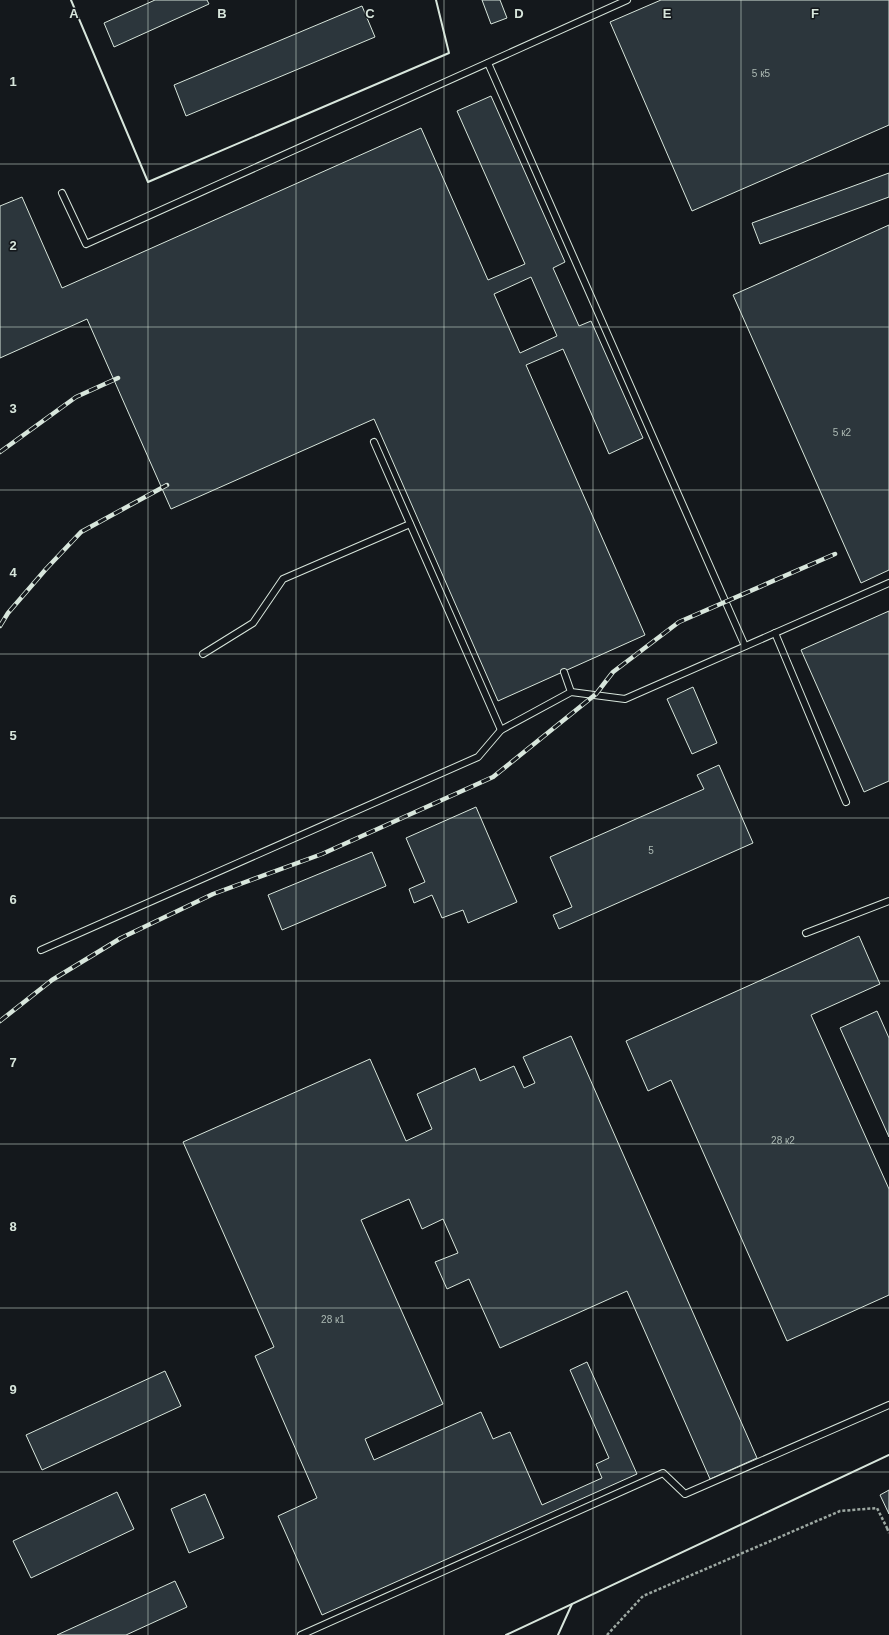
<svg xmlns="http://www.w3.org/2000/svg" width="889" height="1635" viewBox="0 0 889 1635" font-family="Helvetica,sans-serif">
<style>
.building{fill:#2c363c;stroke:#d8e6dc;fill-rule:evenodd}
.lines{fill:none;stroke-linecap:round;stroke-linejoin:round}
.lane-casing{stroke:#d8e6dc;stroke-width:8}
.path{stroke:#9da8a2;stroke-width:2.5;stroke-dasharray:3 2;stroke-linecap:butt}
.lane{stroke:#14181c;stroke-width:6}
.rail-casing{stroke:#d8e6dc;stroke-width:4.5}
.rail{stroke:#14181c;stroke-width:3;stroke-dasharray:9;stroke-linecap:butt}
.wall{stroke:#d8e6dc;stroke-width:2}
.grid{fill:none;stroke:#d8e6dc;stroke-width:1;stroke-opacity:0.55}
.labels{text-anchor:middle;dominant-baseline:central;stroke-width:3;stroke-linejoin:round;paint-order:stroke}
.number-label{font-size:10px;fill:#adbab4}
.grid-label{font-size:13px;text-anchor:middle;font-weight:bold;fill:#d8e6dc;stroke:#14181c;stroke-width:3;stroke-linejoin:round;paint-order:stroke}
</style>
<rect width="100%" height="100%" fill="#14181c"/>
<g class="building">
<path d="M155,0H207L209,4L114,47L104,23Z"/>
<path d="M482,0H500L507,18L491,24Z"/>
<path d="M661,0H889V125L692,211L610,22Z"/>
<path d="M362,6L375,37L186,116L174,85Z"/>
<path d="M491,96L565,262L553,268L579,326L591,321L643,438L609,454L563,349L526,365L645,635L498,701L374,419L171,509L87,319L0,358V206L22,197L62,288L421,128L488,280L525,264L457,111ZM531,277L557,336L520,353L494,294Z"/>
<path d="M889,173V197L760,244L752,223Z"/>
<path d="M889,225V570L861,583L733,295Z"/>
<path d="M889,611V781L864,792L801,650Z"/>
<path d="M693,687L717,743L692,754L667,699Z"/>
<path d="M719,765L753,843L559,929L553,915L572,907L550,857L704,789L697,775Z"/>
<path d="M476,807L517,902L468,923L463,910L442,918L432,895L414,903L409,889L425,882L406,838Z"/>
<path d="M372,852L386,886L282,930L268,895Z"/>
<path d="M859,936L880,984L811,1015L889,1189V1295L787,1341L671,1080L648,1091L626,1041Z"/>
<path d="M877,1011L889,1038V1137L840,1028Z"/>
<path d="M571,1036L757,1458L710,1479L627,1291L500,1348L469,1279L447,1289L435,1262L458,1253L443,1219L422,1229L409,1199L361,1220L443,1404L365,1439L374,1460L481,1412L493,1439L510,1432L542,1505L602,1478L596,1464L609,1458L570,1370L587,1362L637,1474L322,1615L278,1516L317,1498L255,1356L274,1347L183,1142L370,1059L406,1141L432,1129L417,1094L475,1068L480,1081L514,1066L524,1088L535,1083L523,1057Z"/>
<path d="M165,1371L181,1406L42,1470L26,1435Z"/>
<path d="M889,1490V1514L880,1495Z"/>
<path d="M117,1492L134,1529L31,1578L13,1541Z"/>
<path d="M205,1494L224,1538L189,1553L171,1509Z"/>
<path d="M175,1581L187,1607L126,1635H57Z"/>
</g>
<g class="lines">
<defs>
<g id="lane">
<path d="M488,63L745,646"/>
<path d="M62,193L86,244L627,0"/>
<path d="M374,442L501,730L571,692L625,699L889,583"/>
<path d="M775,633L846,802"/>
<path d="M203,654L253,623L283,579L410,524"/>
<path d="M564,672L571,692"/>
<path d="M806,933L889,901"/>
<path d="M41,950L478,757L501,730"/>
<path d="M301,1635L663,1473L685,1494L889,1405"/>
</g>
</defs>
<use href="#lane" class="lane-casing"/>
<g class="path">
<path d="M887,1528L889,1533"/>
<path d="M607,1635L643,1596L840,1511L877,1508L887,1528H889"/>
</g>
<use href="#lane" class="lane"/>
<defs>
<g id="rail">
<path d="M0,452L76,397L118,378"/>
<path d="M0,626L8,613L46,569L81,532L167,485"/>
<path d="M0,1021L52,980L121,938L213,894L322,854L493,777L596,694L613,672L679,622L835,554"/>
</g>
</defs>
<use href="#rail" class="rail-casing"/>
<use href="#rail" class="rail"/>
<g class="wall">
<path d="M71,0L148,182L449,53L436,0"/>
<path d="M506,1635L889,1455"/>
<path d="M558,1635L572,1604"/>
</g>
</g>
<path class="grid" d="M148,0V1635M296,0V1635M444,0V1635M593,0V1635M741,0V1635M0,164H889M0,327H889M0,490H889M0,654H889M0,818H889M0,981H889M0,1144H889M0,1308H889M0,1472H889"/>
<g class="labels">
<g class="number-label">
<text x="761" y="73">5 к5</text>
<text x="842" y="432">5 к2</text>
<text x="651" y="850">5</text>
<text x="783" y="1140">28 к2</text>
<text x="333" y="1319">28 к1</text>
</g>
</g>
<g class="grid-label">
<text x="74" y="18">A</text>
<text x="222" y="18">B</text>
<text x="370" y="18">C</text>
<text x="519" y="18">D</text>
<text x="667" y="18">E</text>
<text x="815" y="18">F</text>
<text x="13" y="86">1</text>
<text x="13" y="250">2</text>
<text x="13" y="413">3</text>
<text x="13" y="577">4</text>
<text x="13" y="740">5</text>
<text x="13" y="904">6</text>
<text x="13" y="1067">7</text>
<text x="13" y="1231">8</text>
<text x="13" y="1394">9</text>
</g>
</svg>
